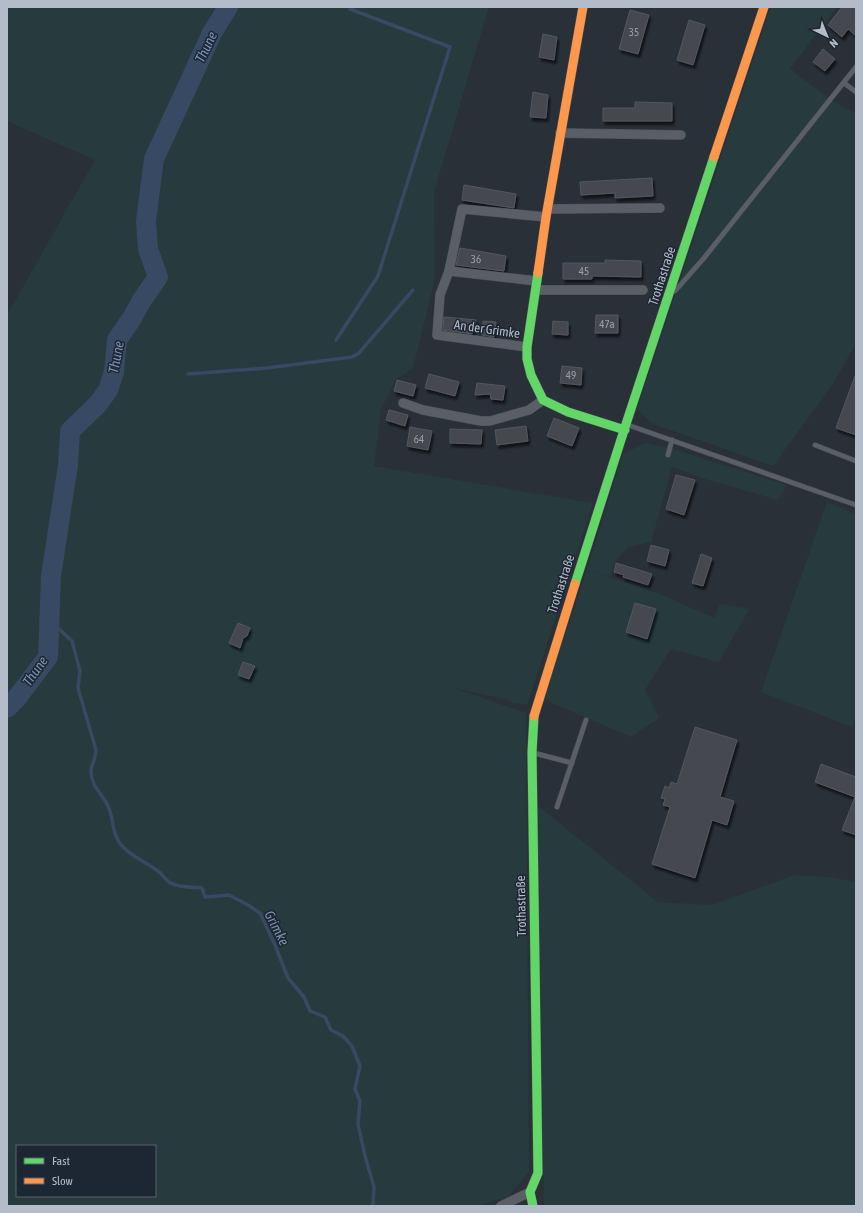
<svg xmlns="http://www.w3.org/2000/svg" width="863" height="1213" viewBox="0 0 863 1213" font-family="'Asap Condensed',sans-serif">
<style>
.green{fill:#273a3e;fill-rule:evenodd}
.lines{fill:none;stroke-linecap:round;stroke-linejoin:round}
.stream{stroke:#384963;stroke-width:3.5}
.river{stroke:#384963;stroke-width:20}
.building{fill:#444950;stroke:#52575f;filter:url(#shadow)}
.lane-casing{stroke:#484c53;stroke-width:5.5}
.street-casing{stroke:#484c53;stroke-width:10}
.fast-casing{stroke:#484c53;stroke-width:10}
.slow-casing{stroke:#484c53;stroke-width:10}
.lane{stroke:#5a5e66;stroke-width:4.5}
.street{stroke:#5a5e66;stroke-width:9}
.fast{stroke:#63d668;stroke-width:9}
.slow{stroke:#ff974d;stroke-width:9}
.labels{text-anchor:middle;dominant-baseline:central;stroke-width:3;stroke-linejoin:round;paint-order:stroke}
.number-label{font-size:11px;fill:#989fab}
.street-label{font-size:13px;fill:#b4bcc9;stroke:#1d2633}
.water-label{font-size:14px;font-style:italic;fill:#7c92b1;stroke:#1d2633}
</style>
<defs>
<filter id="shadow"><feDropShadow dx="2" dy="3.5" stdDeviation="1" flood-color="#0009"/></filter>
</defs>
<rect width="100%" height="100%" fill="#2a3038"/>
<g class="green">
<path d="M7,7H489L434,192L435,279L413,368L396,379L381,410L374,466L593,503L527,705L508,702L509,700L454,688L526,713L529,1171L508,1197L475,1206H7V315L95,160L7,121ZM17,1146H155V1196H17Z"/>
<path d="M771,7H837L790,69L830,99L856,114V343L833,384L773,466L653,424L637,409Z"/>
<path d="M645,443L670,448L787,485L778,500L708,480L672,467L651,542L628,547L616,560L610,577L587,570L623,454Z"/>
<path d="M827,502L856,514V715L852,727L761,692Z"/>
<path d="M587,570L658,593L714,618L720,604L749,609L719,662L671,649L645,690L659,718L631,737L543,699Z"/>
<path d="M537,805L658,902L712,905L795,875L829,877L856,882V1206H544Z"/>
</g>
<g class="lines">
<g class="stream">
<path d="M336,340L378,276L450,47L350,9"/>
<path d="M188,374L267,368L352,357L359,353L413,290"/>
<path d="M48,619L72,641L80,671L78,688L96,750C96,758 91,766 91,771C91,787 103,794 108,806C113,816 112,827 116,836C122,853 145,861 158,871C162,874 165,879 169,882C178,888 191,887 202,888L205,897L229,895L248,905L260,913L275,945L288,978L304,997L310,1011L325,1017L331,1030L343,1036L352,1046L360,1066L355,1089L360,1101L358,1124L365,1156L374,1187L373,1206"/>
</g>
<path class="river" d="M7,708L16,699L48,657L51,576L68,465L70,431L98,404L108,390L114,372L117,340L132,318L142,300L158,277L148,249L146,221L154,159L212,33L228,7"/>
</g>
<g class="building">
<path d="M842,7H856V36L848,29L842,37L828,25Z"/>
<path d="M630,10L649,15L638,54L619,49Z"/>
<path d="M689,20L705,25L693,65L677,60Z"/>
<path d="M543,34L557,37L554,60L539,57Z"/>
<path d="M823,49L835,59L825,71L813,62Z"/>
<path d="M533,92L548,95L546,118L530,117Z"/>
<path d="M635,102L672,103V121H603V108H635Z"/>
<path d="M652,178L653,196L615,198V193L581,195L580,182Z"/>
<path d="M464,185L516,194L514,208L462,200Z"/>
<path d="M460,248L506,256L504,271L456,265Z"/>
<path d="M605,260L641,261V277L592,276V279H563V263H605Z"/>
<path d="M596,315H618V333H595Z"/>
<path d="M444,317L476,320L472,334L443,330Z"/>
<path d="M483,321L496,322L494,337L482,335Z"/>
<path d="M553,321L568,322V335L552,334Z"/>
<path d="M562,366L582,368L581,385L560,383Z"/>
<path d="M429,374L459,382L455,396L425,388Z"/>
<path d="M855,376H856V435L836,428Z"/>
<path d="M397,380L416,385L413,396L394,391Z"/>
<path d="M477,383L505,386L503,400L491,399L490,394L475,395Z"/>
<path d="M389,410L408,415L405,426L386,420Z"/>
<path d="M554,418L579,428L572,446L547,436Z"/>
<path d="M526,426L528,441L497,445L495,430Z"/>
<path d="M410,427L432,431L428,450L407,446Z"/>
<path d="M450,429L482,430L481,444L450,443Z"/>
<path d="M676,475L695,480L684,515L666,509Z"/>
<path d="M651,545L669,550L665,566L647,561Z"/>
<path d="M701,554L712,558L703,586L692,583Z"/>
<path d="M616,563L652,574L648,585L623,577L624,575L614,572Z"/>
<path d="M635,603L656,609L647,639L626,632Z"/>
<path d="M238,623L250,628L247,636L243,638L240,648L229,643Z"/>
<path d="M243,662L255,666L249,679L238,675Z"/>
<path d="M695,727L737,740L720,797L734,801L727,825L712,820L695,878L652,864L670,807L663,805L665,799L661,798L665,786L669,788L671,782L677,784Z"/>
<path d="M821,764L856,777V835L842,830L855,797L815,782Z"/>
</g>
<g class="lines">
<defs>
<g id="lane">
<path d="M844,83L856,92"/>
<path d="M675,291L704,258L856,67"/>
<path d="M628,425L856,505"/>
<path d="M815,445L856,461"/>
<path d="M668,455L672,440"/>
<path d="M534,753L572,763"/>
<path d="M557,807L586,720"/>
</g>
<g id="street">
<path d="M560,133L681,135"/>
<path d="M548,209L660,208"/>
<path d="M449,271L537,281"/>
<path d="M536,290H643"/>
<path d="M527,347L437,335L440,295L449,271L462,209L546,217"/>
<path d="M403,403L423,410L481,421H490L529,410L543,400"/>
<path d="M501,1206L530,1192"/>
</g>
<g id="fast">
<path d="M538,273L527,347V359L531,375L543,400L568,412L625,430"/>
<path d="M575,584L626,424L714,157"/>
<path d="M533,1206L530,1192L538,1173L532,752L534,716"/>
</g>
<g id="slow">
<path d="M714,157L764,7"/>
<path d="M538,273L546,217L583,7"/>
<path d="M534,716L575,584"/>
</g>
</defs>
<use href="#lane" class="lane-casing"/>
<use href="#street" class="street-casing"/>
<use href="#fast" class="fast-casing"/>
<use href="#slow" class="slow-casing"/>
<use href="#lane" class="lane"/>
<use href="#street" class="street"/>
<use href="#fast" class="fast"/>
<use href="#slow" class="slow"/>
</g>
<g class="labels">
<g class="number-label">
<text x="634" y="32">35</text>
<text x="476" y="259">36</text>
<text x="584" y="271">45</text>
<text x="607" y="324">47a</text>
<text x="571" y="375">49</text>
<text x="419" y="439">64</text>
</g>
<g class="street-label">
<text transform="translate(662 276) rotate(-72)">Trothastraße</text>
<text transform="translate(487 329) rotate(8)">An der Grimke</text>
<text transform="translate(561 584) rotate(-72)">Trothastraße</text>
<text transform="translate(521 906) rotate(-91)">Trothastraße</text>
</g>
<g class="water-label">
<text transform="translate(206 47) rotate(-64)">Thune</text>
<text transform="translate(116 357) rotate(-79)">Thune</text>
<text transform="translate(35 671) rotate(-55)">Thune</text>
<text transform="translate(277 928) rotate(63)">Grimke</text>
</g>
</g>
<rect width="863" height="1213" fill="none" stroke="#b4bcc9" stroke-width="16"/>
<rect x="16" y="1145" width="140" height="52" fill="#1d2633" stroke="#59626f"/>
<rect x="24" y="1158" width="20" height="6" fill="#63d668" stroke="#59626f"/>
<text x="52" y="1165" font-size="12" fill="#b4bcc9">Fast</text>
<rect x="24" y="1178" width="20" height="6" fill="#ff974d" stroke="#59626f"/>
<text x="52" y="1185" font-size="12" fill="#b4bcc9">Slow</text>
<g transform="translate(827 36) rotate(137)" stroke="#1d2633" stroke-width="3" paint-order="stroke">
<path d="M0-3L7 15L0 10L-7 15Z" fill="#b4bcc9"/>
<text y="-6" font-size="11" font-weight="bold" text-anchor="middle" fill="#b4bcc9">N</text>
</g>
</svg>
